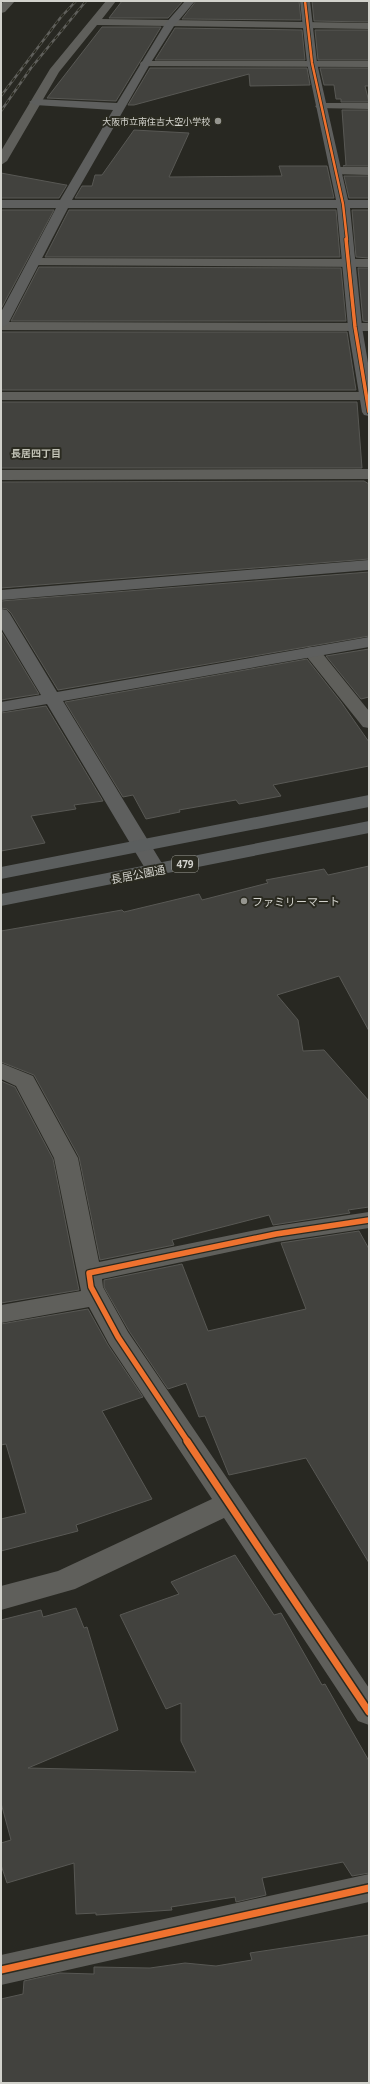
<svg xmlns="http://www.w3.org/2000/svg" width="370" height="2084" viewBox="0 0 370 2084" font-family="'Noto Sans','Noto Sans JP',sans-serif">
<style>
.building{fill:#42423e;stroke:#585854}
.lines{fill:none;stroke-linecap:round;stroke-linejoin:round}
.street{fill:#5f5f5b;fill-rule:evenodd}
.secondary{fill:#5e5f5e;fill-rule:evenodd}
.highway{fill:#5b5e5e;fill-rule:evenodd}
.rail-casing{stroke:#5f5f5b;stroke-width:2.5}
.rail{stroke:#2a2a20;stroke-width:1.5;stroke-dasharray:4.5;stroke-linecap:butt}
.cycleway-far3-casing{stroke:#2a2a20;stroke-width:4}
.cycleway-far2-casing{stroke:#2a2a20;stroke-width:5}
.cycleway-far1-casing{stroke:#2a2a20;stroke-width:8}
.cycleway-casing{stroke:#2a2a20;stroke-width:10}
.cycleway-far3{stroke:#ef722f;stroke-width:2.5}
.cycleway-far2{stroke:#ef722f;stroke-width:3.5}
.cycleway-far1{stroke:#ef722f;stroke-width:5.5}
.cycleway{stroke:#ef722f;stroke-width:7}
.poi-dot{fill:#969690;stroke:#2a2a20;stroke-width:1.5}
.labels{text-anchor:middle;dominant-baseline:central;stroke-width:4;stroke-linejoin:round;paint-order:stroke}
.far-poi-label{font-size:9px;fill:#d2d2cc;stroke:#2a2a20;text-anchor:end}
.far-neighbourhood-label{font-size:10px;font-weight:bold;fill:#c2c3b6;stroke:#2a2a20}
.shield{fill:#2a2a20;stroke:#a0a098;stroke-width:1}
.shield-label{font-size:10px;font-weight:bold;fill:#d2d2cc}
.street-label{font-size:11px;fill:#d2d2cc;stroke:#2a2a20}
.poi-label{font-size:11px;fill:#d2d2cc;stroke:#2a2a20;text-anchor:start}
</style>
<rect width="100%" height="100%" fill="#282822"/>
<g class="building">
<path d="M122,1H183L168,18H109Z"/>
<path d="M196,1H299L301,20L182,19Z"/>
<path d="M312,1H369V22L314,21Z"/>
<path d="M102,27H161L116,101L47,98Z"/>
<path d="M175,28L302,30L305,60H155Z"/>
<path d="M315,30H369V60H318Z"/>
<path d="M150,68H307L310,85L250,86L249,74L134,105H128Z"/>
<path d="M320,68H369V86H365L369,102H341V99H336L334,85H324Z"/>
<path d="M342,110H369V166H343L346,165Z"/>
<path d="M134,130L189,133L169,177L282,176L279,166H327L334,198H75L82,186H92L95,175H102Z"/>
<path d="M1,173L66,185H67L59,198H1Z"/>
<path d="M344,176H369V198H349Z"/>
<path d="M1,210H54L1,309Z"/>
<path d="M69,210H336L340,257H45Z"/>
<path d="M352,210H369V258L356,257Z"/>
<path d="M39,267L341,268L346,321H11Z"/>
<path d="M358,268H369V322L363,321Z"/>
<path d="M1,332H347L356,390H1Z"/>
<path d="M1,402H357L362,468H1Z"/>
<path d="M364,481L369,484V559L1,588V482Z"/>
<path d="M369,572V636L58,690L11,613L7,609L1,608V601Z"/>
<path d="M1,631L39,694L1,700Z"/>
<path d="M369,649V697L361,699L326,656Z"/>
<path d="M307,659L341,702L369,742V766L273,785L281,796L239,804L236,800L179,810L180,812L146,819L133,795L123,797L65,702Z"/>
<path d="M46,706L103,801L74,805L76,809L31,816L45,843L1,851V713Z"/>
<path d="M369,866V1031L339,976L277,995L298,1020L303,1051L324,1050L369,1101V1207L348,1210L350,1213L273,1225L269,1215L172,1240L174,1245L100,1260L79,1157L34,1075L1,1062V931L122,910L124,912L199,894L202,900L268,883L266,880L324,869L328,875Z"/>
<path d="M1,1081L15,1087L53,1159L79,1290L1,1303Z"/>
<path d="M359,1231L369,1249V1563L306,1458L229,1475L205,1416L199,1417L186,1383L168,1389L129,1331L104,1287V1280L182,1264L208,1331L306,1309L281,1243Z"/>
<path d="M88,1309L108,1345L143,1397L102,1411L152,1499L76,1525L78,1531L1,1551V1519L26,1513L6,1444L1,1445V1324Z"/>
<path d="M235,1555L274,1615L281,1613L322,1685L325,1684L369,1761V1873L352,1876L343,1862L262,1878L266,1895L236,1902L235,1897L171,1907L172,1910L96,1915V1913L76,1914L74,1863L7,1883L1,1865V1843L11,1840L1,1803V1620L41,1610L43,1617L76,1608L84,1628L87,1627L118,1730L28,1768L196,1772L181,1741V1703L166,1709L120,1615L179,1594L171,1582Z"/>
<path d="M369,1935V2083H1V1999L23,1994L24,1981L60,1973L94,1974V1967L150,1968L185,1963L216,1966L252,1960L250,1953Z"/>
</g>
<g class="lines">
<g class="street">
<path d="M4,1H15L5,12L1,13V4Z"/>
<path d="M106,1H116L102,19L369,23V29L97,25L59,72L7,161L1,165V151L50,69Z"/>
<path d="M145,61H369V67L141,66L140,64L141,62Z"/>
<path d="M321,103H369V109L317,108L315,106Z"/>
<path d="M336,167H369V175L332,174L330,171Z"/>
<path d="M35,258L369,259V267L30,265L29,262Z"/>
<path d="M1,322L369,323V331L1,330Z"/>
<rect x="1" y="392" width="368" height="8"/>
<path d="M369,469V479L1,480V470Z"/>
<path d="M312,647L318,648L369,711V728L363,727L303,652L306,648Z"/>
<path d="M1,1063L33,1076L78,1158L99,1262L276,1226L369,1212V1228L276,1242L102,1279L103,1287L128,1332L369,1688V1725L358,1721L224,1518L75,1589L1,1610V1586L58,1571L212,1499L109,1344L89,1307L1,1323V1305L81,1291L54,1158L16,1086L1,1079Z"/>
<path d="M369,1874V1902L1,1985V1955Z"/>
</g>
<g class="secondary">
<path d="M185,1H195L174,26L150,64L72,200H336L307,63L300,1H310L317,63L348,200H369V208H350L362,327L369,369V416L364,415L362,412L348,327L337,208H68L8,324L1,328V312L56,208H1V200H60L113,110L35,105L29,102L35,99L117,103L165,24Z"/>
<path d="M369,560V570L1,600V590Z"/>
<path d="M1,609L7,610L10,614L57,692L369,637V647L63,701L166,870L163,874L156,876L149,874L146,870L47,704L1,712V702L41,695L1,628Z"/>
</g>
<g class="highway">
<path d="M369,795V807L1,879V867Z"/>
<path d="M369,821V833L1,906V894Z"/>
</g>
<defs>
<g id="rail">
<path d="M1,96L61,17L76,1"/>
<path d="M1,111L31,68L86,1"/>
</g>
</defs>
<use href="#rail" class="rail-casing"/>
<use href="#rail" class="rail"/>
<defs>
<path id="cycleway-far3" d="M305,1L312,63L343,204L347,240"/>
<path id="cycleway-far2" d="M346,239L355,327L369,412"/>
<path id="cycleway-far1" d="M188,1442L118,1337L91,1287L89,1273L276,1234L369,1220"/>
<g id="cycleway">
<path d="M187,1441L369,1712"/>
<path d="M1,1970L369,1888"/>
</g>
</defs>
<use href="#cycleway-far3" class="cycleway-far3-casing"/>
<use href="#cycleway-far2" class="cycleway-far2-casing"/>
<use href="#cycleway-far1" class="cycleway-far1-casing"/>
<use href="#cycleway" class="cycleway-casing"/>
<use href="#cycleway-far3" class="cycleway-far3"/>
<use href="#cycleway-far2" class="cycleway-far2"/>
<use href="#cycleway-far1" class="cycleway-far1"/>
<use href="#cycleway" class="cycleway"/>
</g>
<g class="poi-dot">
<circle cx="218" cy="121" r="4"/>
<circle cx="244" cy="901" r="4"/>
</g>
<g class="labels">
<g class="far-poi-label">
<text x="210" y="121">大阪市立南住吉大空小学校</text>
</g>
<g class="far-neighbourhood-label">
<text x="36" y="453">長居四丁目</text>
</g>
<rect class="shield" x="172" y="856" width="26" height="16" rx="3"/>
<g class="shield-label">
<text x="185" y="864">479</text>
</g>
<g class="street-label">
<text transform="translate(138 874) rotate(-11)">長居公園通</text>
</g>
<g class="poi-label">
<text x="252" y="901">ファミリーマート</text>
</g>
</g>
<rect width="370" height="2084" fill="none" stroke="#d2d2cc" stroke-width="4"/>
</svg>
